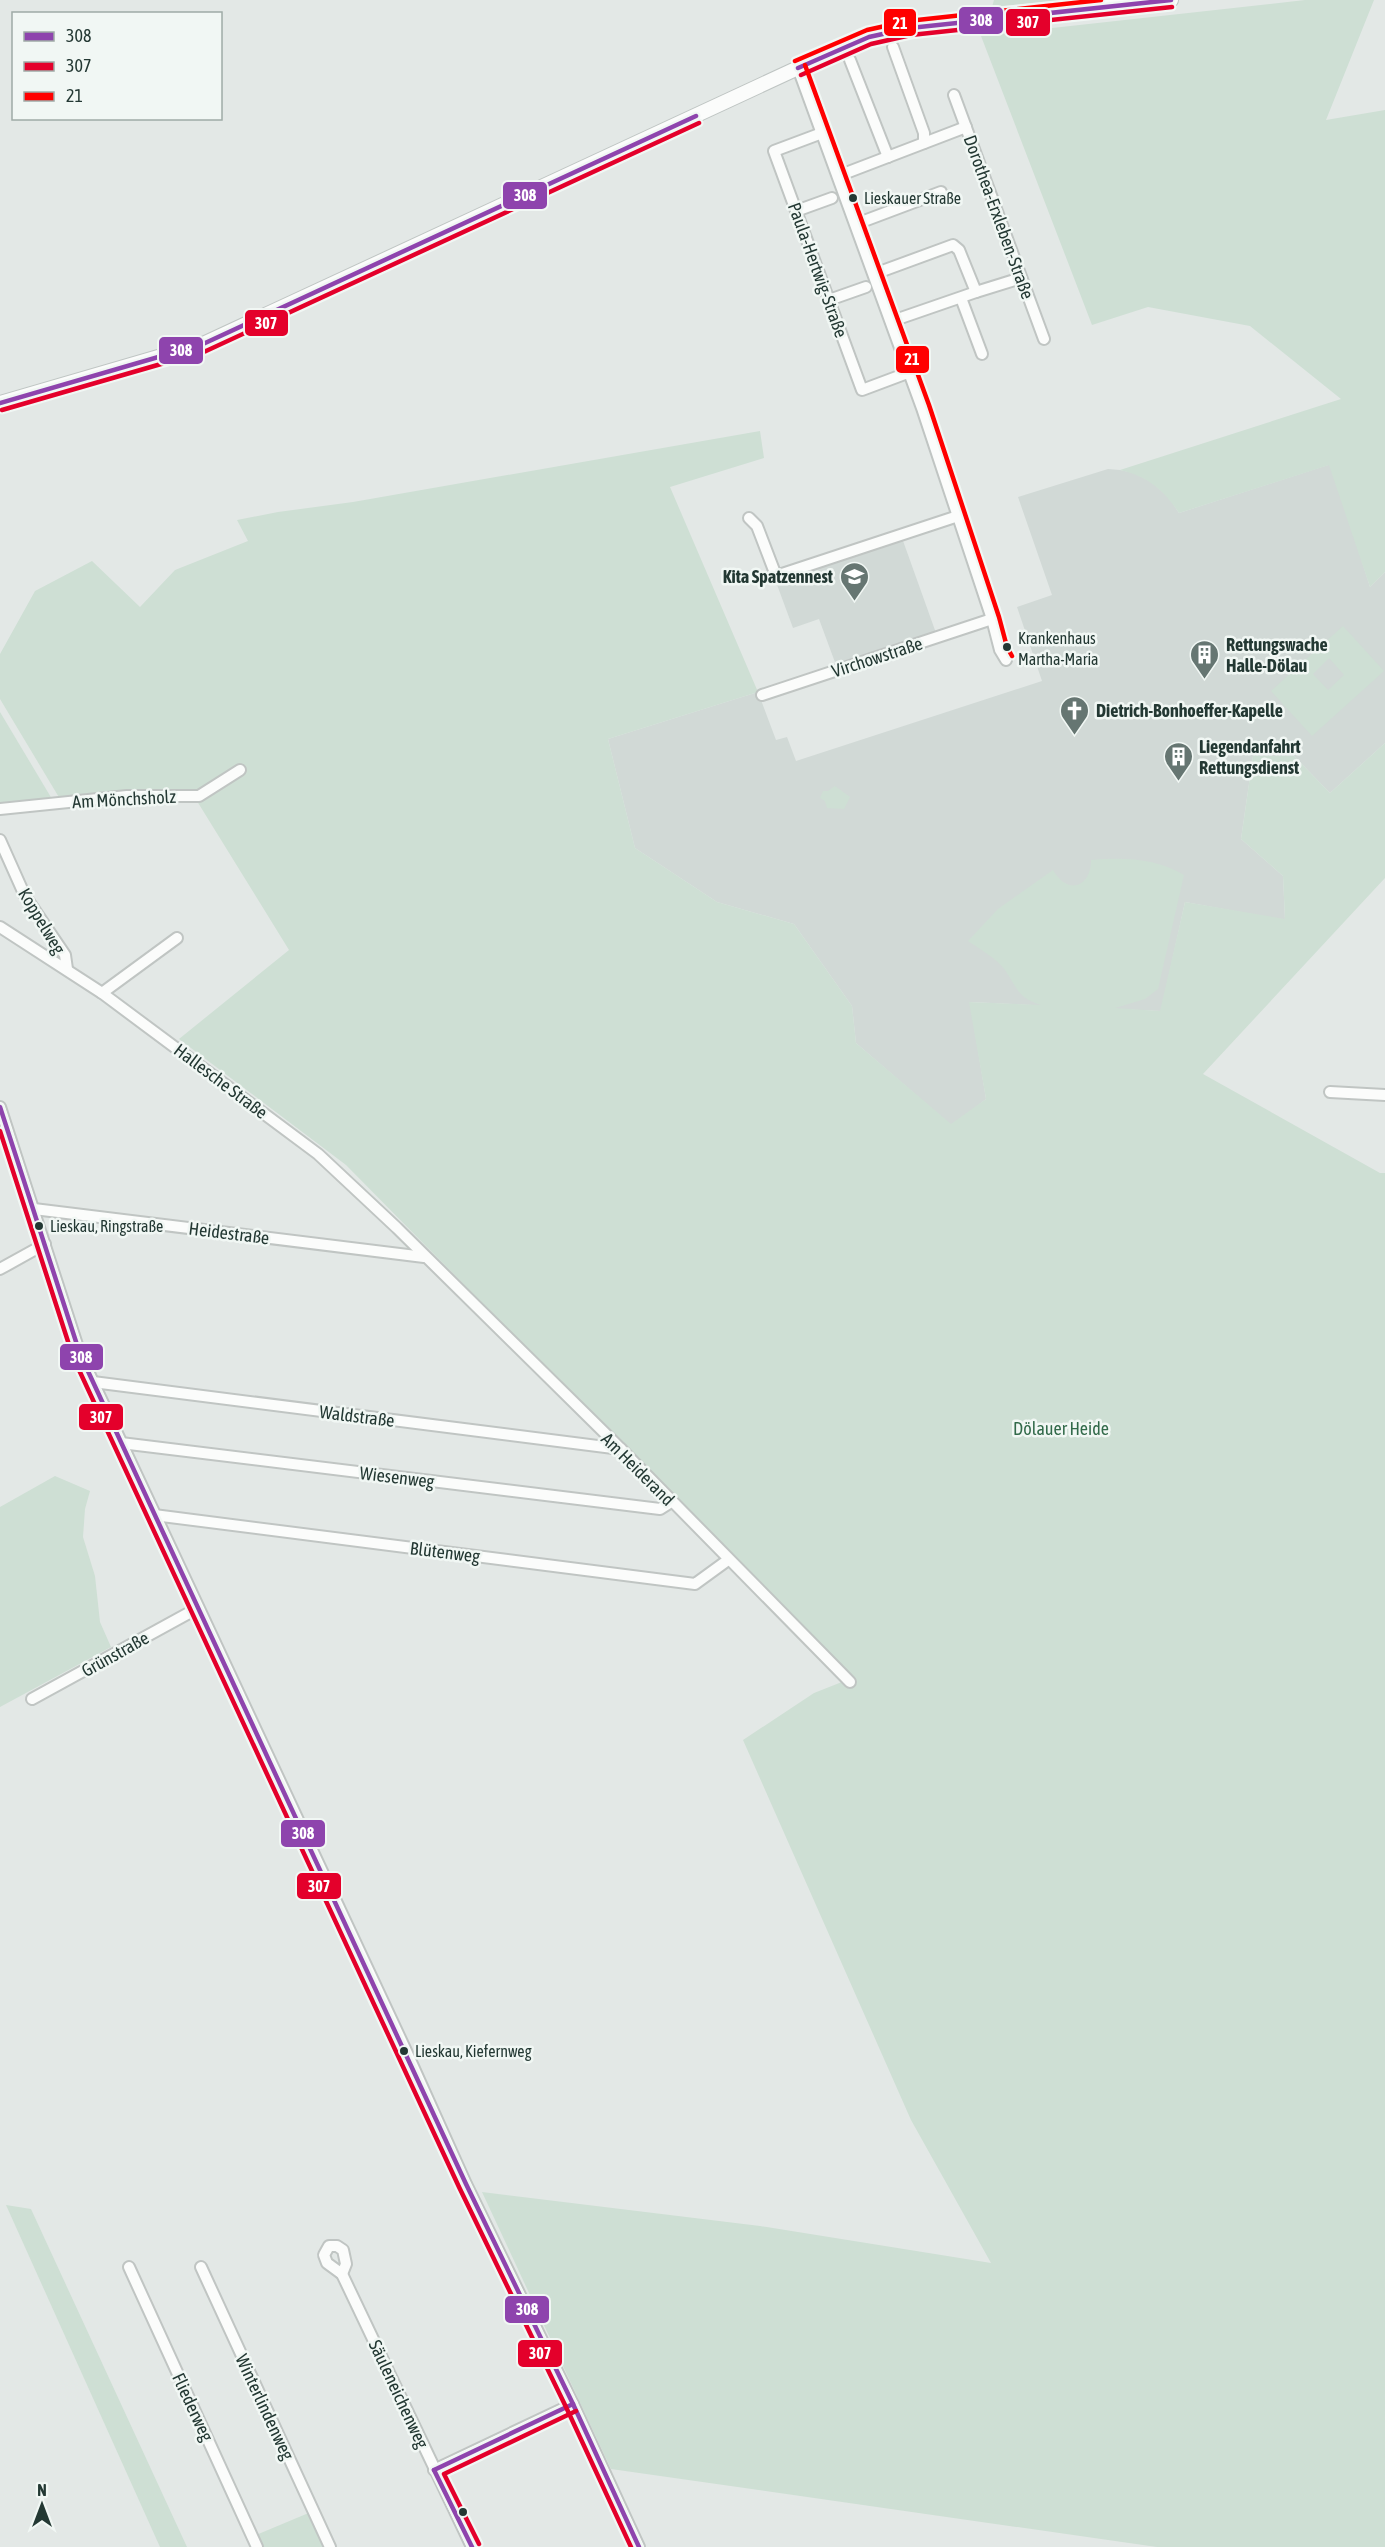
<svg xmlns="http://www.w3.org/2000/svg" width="1385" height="2547" viewBox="0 0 1385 2547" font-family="'Asap Condensed',sans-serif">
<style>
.built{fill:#d1d9d6}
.green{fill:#cedfd4;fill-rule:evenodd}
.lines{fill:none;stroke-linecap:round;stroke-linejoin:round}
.street-casing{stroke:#c0c5c3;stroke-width:14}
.secondary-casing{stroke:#bfc5c3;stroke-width:16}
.street{stroke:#fbfcfb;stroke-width:10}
.secondary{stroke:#fbfcfb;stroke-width:14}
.bus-1-casing{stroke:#f1f7f4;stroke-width:9}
.bus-2-casing{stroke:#f1f7f4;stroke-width:9}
.bus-3-casing{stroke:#f1f7f4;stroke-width:9}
.bus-1{stroke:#8e44ad;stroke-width:4.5}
.bus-2{stroke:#e4002b;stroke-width:4.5}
.bus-3{stroke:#f00;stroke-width:4.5}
.bus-dot{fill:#233833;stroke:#f1f7f4;stroke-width:2}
.labels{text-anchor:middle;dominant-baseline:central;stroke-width:5;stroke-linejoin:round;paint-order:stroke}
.bus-label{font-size:16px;fill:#233833;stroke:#f1f7f4;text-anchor:start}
.street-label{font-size:18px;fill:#233833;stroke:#f1f7f4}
.poi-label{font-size:18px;font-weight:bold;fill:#233833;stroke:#f1f7f4;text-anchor:start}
.park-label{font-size:18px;fill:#326a4a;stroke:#f1f7f4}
.line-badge{stroke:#f1f7f4;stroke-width:2}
.badge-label{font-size:16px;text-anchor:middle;font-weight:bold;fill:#fff}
</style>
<rect width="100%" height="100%" fill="#e3e8e6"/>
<g class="built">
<path d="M1331,464L1370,587L1385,572V743L1330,793L1294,756H1253L1241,839L1283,876L1285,920L1185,902L1161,1011L970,1002L986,1099L952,1126L856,1043L852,1006L794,924L717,902L635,848L608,739L758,692L776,740L787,737L796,761L1042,681L1017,607L1052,595L1018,497L1108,469L1120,470L1134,473L1153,483L1170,499L1179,513Z"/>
<path d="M902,538L936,633L836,665L819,619L793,628L776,582Z"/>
</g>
<g class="green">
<path d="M994,0H1063L992,7Z"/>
<path d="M1305,0H1374L1326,120L1385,110V572L1370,587L1329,465L1179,513C1164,490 1147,476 1120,470L1341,399L1250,326L1148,307L1092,325L981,36Z"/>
<path d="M760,431L764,458L670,487L758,692L608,739L635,848L717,902L794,924L852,1006L856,1043L951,1124L986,1099L969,1002L1041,1005C1017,997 1018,989 1005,970C998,959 979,949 968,941L998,909L1053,870C1067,895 1091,888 1091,860C1124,857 1156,858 1184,875L1158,989L1145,999L1115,1008L1160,1011L1185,902L1285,919L1283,876L1241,839L1253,756H1294L1330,793L1385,743V878L1203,1074L1380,1173H1385V2547H1157L611,2469L482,2192L760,2226L991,2263L911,2120L743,1740L814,1693L852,1678L346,1165L179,1039L289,950L192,793L60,799L0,699V654L35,591L92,561L140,607L175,570L248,541L237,520L278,512L353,502Z"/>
<path d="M1343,626L1384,671L1312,736L1271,691ZM1329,658L1344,675L1328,690L1313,674Z"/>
<path d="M0,712L52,799L0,805Z"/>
<path d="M835,786L850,797L844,809L827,808L825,801L820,798L823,791H828Z"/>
<path d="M55,1476L90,1491L85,1509L83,1537L95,1576L100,1622L111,1647L0,1707V1507Z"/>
<path d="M6,2205L31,2209L187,2547H160Z"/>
<path d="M311,2512L327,2547H262L256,2535Z"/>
</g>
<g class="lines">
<defs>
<g id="street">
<path d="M893,47L924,133V143"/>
<path d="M850,60L888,157"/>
<path d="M798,68L922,408L992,619L1000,650L1006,660"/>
<path d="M954,95L1044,339"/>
<path d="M822,133L774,151L862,390L910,372"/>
<path d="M838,176L966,127"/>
<path d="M796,211L832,198"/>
<path d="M856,224L941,192"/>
<path d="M874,274L953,245L959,250L976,292L1021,278"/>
<path d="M961,298L982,354"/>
<path d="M829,300L866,287"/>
<path d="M892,321L976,292"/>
<path d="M749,518L757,526L775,573L779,575L958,516"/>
<path d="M762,695L992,619"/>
<path d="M0,809L127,796H199L240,770"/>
<path d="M0,840L25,896L65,955L67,969"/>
<path d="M0,927L102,993L318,1154L397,1228L621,1449L850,1682"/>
<path d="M102,993L177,938"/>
<path d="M1330,1092L1385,1095"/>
<path d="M0,1107L80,1354L93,1382L407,2053L466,2184L573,2404L639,2547"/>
<path d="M34,1209L424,1257"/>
<path d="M0,1269L45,1244"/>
<path d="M93,1382L621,1449"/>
<path d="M121,1443L660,1509L671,1502"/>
<path d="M154,1515L695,1584L728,1560"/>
<path d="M32,1699L198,1608"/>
<path d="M329,2246H337L343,2250L346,2264L342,2274L327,2263L324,2255Z"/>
<path d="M129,2267L257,2547"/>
<path d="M201,2267L330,2547"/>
<path d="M342,2274L472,2547"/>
<path d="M434,2470L573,2404"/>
</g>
<path id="secondary" d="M0,403L203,344L841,48L869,37L910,28L1171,0"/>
</defs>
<use href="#street" class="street-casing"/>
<use href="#secondary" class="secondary-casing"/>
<use href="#street" class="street"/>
<use href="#secondary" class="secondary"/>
<defs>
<g id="bus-1">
<path d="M798,68L869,37L910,28L1171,0"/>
<path d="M0,403L203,344L696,116"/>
<path d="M0,1107L80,1354L466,2184L573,2404L639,2547"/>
<path d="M434,2470L573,2404"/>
<path d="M434,2470L472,2547"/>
</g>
<g id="bus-2">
<path d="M801,75L871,44L911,35L1172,7"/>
<path d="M2,410L206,351L699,123"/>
<path d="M0,1131L73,1357L459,2187L566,2407L631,2547"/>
<path d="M479,2544L444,2474L576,2411"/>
</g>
<g id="bus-3">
<path d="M795,61L867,30L908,21L1101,0"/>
<path d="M805,65L929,405L999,617L1007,647L1012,656"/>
</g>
</defs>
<use href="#bus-1" class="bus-1-casing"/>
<use href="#bus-2" class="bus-2-casing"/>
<use href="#bus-3" class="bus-3-casing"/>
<use href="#bus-1" class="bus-1"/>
<use href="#bus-2" class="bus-2"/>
<use href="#bus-3" class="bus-3"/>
</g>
<defs>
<symbol id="school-pin" viewBox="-11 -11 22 30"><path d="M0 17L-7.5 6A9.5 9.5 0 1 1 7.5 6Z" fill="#667672" stroke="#f1f7f4"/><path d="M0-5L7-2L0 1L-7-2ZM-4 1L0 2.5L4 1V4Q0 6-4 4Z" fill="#fff"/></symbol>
<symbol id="building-pin" viewBox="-11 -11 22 30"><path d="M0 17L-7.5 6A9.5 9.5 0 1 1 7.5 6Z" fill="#667672" stroke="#f1f7f4"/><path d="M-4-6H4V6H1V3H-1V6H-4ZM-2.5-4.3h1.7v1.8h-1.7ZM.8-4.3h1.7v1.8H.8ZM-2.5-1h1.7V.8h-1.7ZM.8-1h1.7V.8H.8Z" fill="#fff"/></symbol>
<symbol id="church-pin" viewBox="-11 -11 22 30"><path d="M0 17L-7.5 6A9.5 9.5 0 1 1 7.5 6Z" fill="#667672" stroke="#f1f7f4"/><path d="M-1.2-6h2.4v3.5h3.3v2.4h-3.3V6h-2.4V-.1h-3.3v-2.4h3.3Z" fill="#fff"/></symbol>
</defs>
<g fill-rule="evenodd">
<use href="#school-pin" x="838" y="560" width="33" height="45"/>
<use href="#building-pin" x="1188" y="638" width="33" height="45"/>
<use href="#church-pin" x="1058" y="694" width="33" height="45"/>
<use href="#building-pin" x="1162" y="740" width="33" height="45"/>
</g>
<g class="bus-dot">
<circle cx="853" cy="198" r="5"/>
<circle cx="1007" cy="647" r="5"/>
<circle cx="39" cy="1226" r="5"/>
<circle cx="404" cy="2051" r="5"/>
<circle cx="463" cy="2512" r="5"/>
</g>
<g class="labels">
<g class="bus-label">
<text x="864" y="198">Lieskauer Straße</text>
<text x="1018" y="638">Krankenhaus<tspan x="1018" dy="21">Martha-Maria</tspan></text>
<text x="50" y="1226">Lieskau, Ringstraße</text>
<text x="415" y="2051">Lieskau, Kiefernweg</text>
</g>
<g class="street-label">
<text transform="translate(999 217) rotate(70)">Dorothea-Erxleben-Straße</text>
<text transform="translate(818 270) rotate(70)">Paula-Hertwig-Straße</text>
<text transform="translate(877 657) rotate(-18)">Virchowstraße</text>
<text transform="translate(124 799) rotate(-3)">Am Mönchsholz</text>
<text transform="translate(42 921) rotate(59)">Koppelweg</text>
<text transform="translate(221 1081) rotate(37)">Hallesche Straße</text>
<text transform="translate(229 1233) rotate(7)">Heidestraße</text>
<text transform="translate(357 1416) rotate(7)">Waldstraße</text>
<text transform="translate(638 1469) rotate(45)">Am Heiderand</text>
<text transform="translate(397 1477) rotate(7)">Wiesenweg</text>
<text transform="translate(445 1552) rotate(7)">Blütenweg</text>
<text transform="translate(115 1654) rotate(-29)">Grünstraße</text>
<text transform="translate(399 2394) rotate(65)">Säuleneichenweg</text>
<text transform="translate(193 2407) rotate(65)">Fliederweg</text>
<text transform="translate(265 2407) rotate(65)">Winterlindenweg</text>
</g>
<g class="poi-label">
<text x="833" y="576" text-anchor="end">Kita Spatzennest</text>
<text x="1226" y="644">Rettungswache<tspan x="1226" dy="21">Halle-Dölau</tspan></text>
<text x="1096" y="710">Dietrich-Bonhoeffer-Kapelle</text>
<text x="1199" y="746">Liegendanfahrt<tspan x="1199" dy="21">Rettungsdienst</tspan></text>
</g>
<g class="park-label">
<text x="1061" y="1428">Dölauer Heide</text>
</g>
</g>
<g class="line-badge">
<rect x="958" y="6" width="46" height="29" rx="6" fill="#8e44ad"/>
<rect x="1005" y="8" width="46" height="29" rx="6" fill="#e4002b"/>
<rect x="883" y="8" width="34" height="29" rx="6" fill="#f00"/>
<rect x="502" y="181" width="46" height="29" rx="6" fill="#8e44ad"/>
<rect x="244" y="309" width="45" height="28" rx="6" fill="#e4002b"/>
<rect x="158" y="336" width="46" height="29" rx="6" fill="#8e44ad"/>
<rect x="895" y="345" width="35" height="29" rx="6" fill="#f00"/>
<rect x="59" y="1343" width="45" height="28" rx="6" fill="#8e44ad"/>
<rect x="78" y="1403" width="46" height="28" rx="6" fill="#e4002b"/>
<rect x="280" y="1819" width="46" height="29" rx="6" fill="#8e44ad"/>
<rect x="296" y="1872" width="46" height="28" rx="6" fill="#e4002b"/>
<rect x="504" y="2295" width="46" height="29" rx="6" fill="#8e44ad"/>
<rect x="517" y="2339" width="46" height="29" rx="6" fill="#e4002b"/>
</g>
<g class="badge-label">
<text x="981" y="26">308</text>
<text x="1028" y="28">307</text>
<text x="900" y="29">21</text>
<text x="525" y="201">308</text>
<text x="266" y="329">307</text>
<text x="181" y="356">308</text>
<text x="912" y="365">21</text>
<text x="81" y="1363">308</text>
<text x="101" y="1423">307</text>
<text x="303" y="1839">308</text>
<text x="319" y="1892">307</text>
<text x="527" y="2315">308</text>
<text x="540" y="2359">307</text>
</g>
<rect x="12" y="12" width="210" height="108" fill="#f1f7f4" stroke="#9faba7" stroke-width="1.5"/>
<rect x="24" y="32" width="30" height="9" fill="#8e44ad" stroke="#9faba7" stroke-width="1.5"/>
<text x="66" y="42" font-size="18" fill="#233833">308</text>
<rect x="24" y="62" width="30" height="9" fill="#e4002b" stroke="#9faba7" stroke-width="1.5"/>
<text x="66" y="72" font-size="18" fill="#233833">307</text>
<rect x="24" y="92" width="30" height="9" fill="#ff0000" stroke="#9faba7" stroke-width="1.5"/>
<text x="66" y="102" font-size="18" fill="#233833">21</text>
<g transform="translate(42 2505)" stroke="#f1f7f4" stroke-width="4.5" paint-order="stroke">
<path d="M0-4.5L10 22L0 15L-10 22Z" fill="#233833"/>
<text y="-9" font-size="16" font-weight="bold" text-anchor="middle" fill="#233833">N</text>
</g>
</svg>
